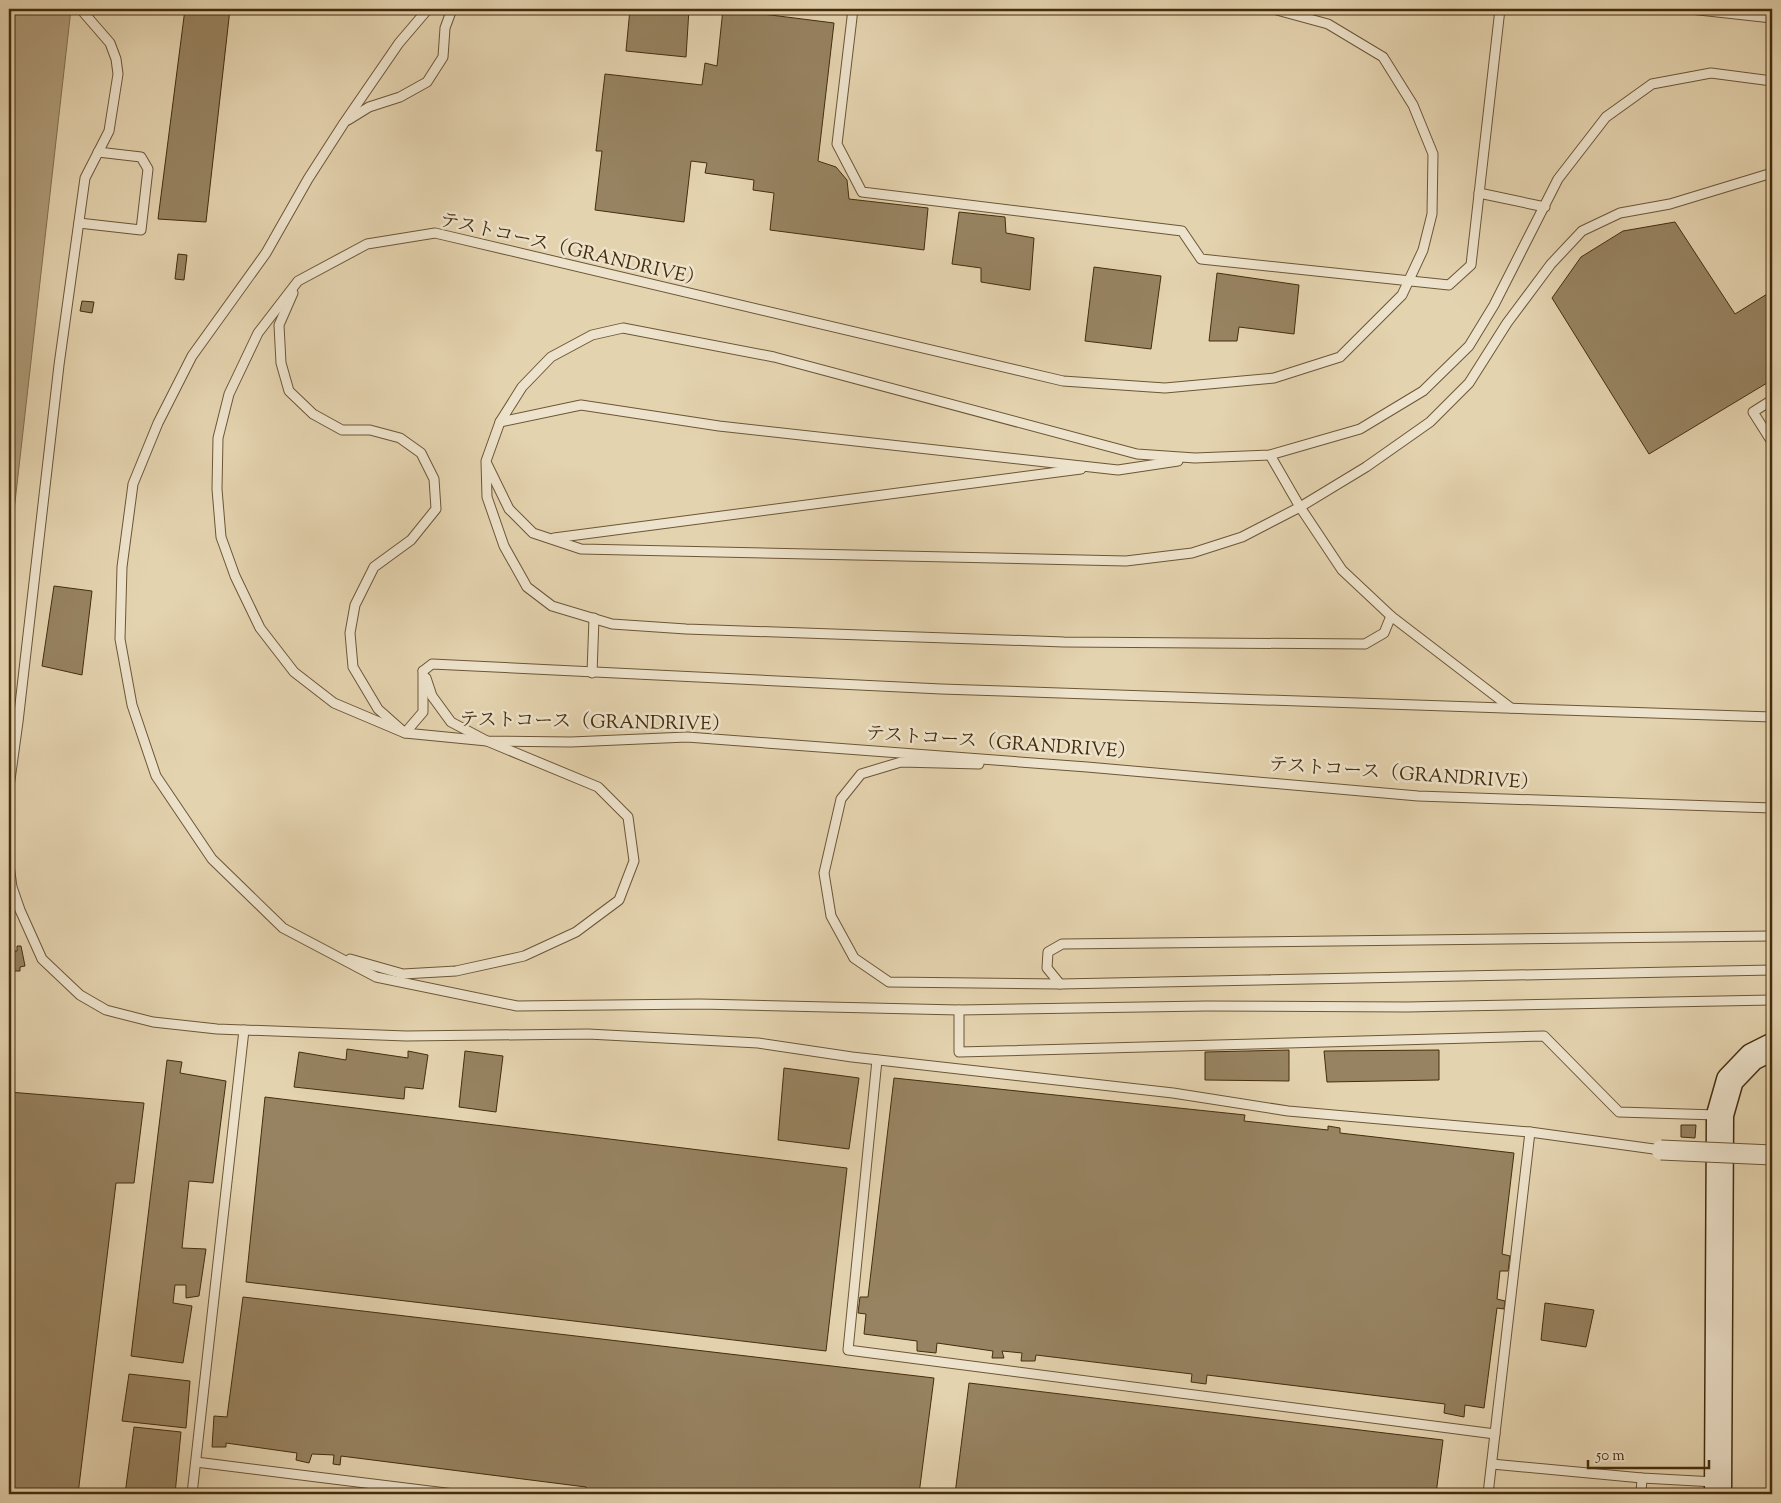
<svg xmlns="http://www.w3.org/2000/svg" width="1781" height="1503" viewBox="0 0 1781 1503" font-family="'Sorts Mill Goudy','Noto Serif JP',serif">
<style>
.water{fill:#ae9b78;stroke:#846f4d}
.building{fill:#978361;stroke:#442d0d}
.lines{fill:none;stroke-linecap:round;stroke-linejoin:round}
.lane-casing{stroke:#6c5636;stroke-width:11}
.secondary-casing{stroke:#442d0d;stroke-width:29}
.lane{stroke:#ede2cb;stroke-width:9}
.secondary{stroke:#ede2cb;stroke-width:26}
.street-bridge-casing{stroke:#6c5636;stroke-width:21;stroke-linecap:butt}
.street-bridge{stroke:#ede2cb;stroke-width:19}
.labels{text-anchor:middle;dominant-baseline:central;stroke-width:5;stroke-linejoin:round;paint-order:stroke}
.street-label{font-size:19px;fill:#442d0d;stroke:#ede2cb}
</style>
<rect width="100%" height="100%" fill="#e4d3af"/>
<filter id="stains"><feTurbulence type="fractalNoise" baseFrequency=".004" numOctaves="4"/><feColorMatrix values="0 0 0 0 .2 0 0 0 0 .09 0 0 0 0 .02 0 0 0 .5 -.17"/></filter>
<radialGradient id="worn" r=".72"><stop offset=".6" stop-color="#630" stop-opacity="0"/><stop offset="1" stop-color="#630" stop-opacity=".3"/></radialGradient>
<path class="water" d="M9,9H71L9,555Z"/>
<g class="building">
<path d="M185,9H230L206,222L158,219Z"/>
<path d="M630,9H689L686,57L626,51Z"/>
<path d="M723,9L834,23L818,161L836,167L847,180L849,199L928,208L924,250L770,230L774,193L753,190L754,180L705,173L707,163L691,161L684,222L595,210L602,151H596L605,74L702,85L705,63L717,66Z"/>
<path d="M959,212L1005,217L1006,233L1034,238L1030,290L981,282V268L952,264Z"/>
<path d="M1675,222L1735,314L1772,291V380L1649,454L1552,298L1581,257L1623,231Z"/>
<path d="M178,254L187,255L184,280L175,279Z"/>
<path d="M1094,267L1161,276L1151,349L1085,341Z"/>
<path d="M1217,273L1299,285L1294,334L1239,327L1237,341H1209Z"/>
<path d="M82,301L94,302L92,313L80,311Z"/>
<path d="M54,586L92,591L82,675L42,666Z"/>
<path d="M17,946H21L25,966L20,967V971H14L11,951H17Z"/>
<path d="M347,1049L408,1058V1051L428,1055L423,1089L405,1087L404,1099L294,1087L299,1052L346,1060Z"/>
<path d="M1289,1050V1081L1205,1080V1052Z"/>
<path d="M1439,1050V1080L1327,1082L1324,1051Z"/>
<path d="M465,1051L503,1056L496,1112L459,1107Z"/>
<path d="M167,1060L182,1062L180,1073L226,1081L213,1183L189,1181L182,1248L206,1249L199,1296L186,1298V1285H175L173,1303L192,1306L183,1363L131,1356Z"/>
<path d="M784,1068L859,1078L849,1149L778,1140Z"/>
<path d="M894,1078L1245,1115L1244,1121L1328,1130V1126L1340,1128V1133L1514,1153L1502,1254L1510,1256L1508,1271H1500L1497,1299L1505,1301L1504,1309L1497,1308L1484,1408L1465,1405L1464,1417L1444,1413L1445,1404L1207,1375L1206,1384L1191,1382L1192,1374L1036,1355L1035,1361H1021L1022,1353L1002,1351L1004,1358H992L993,1351L937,1343L936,1353L917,1351V1341L864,1334L866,1314L858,1313L860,1297H868Z"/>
<path d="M9,1092L144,1103L134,1183H116L78,1494H9Z"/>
<path d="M265,1097L847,1168L826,1351L246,1282Z"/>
<path d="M1681,1125H1696L1695,1138L1681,1137Z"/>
<path d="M243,1297L934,1378L919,1494H654L626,1490L625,1494H585L586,1487L341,1456L340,1465L333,1464L334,1455L312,1454L309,1463L296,1460L297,1453L226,1443V1447H212L214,1416L227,1417Z"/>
<path d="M1545,1303L1594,1310L1586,1347L1541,1340Z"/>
<path d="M129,1374L190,1381L186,1428L122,1421Z"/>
<path d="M969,1383L1443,1440L1436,1494H955Z"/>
<path d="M134,1427L181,1432L175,1494H125Z"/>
</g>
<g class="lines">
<defs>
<g id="lane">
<path d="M428,9L399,43L344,123L308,179L266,253L192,356L158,423L133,484L122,567L120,639L132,705L156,776L212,859L283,928L376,977L517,1006L700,1004L959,1010L1206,1006L1407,1007L1772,1000"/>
<path d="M853,9L837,144L862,192L1182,231L1201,259L1449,285L1471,265L1500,9"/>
<path d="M1273,9L1328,24L1383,57L1413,105L1433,154L1432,214L1423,250L1402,295L1340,357L1274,378L1165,388L1063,381L435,233L367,244L298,281L258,333L229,394L218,438L217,489L221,537L235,576L260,628L294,672L334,703L405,733L487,741L571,742L687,737L1087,767L1418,796L1772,808"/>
<path d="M1690,9L1772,18"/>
<path d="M348,120L369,107L400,97L427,82L443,57L445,28L452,9"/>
<path d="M1479,193L1545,207"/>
<path d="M79,223L141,230L148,169L141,157L98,152"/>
<path d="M293,293L279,325L281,363L289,391L313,414L342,430H370L400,438L421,453L434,479L436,509L411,540L374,567L355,605L350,633L353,667L378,709L405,733L423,712V671"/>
<path d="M1772,400L1753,412L1772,442"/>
<path d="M500,422L581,405L719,426L1118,470L1178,461"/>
<path d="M1270,455L1300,507L1342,570L1391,616L1511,708"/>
<path d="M487,464L509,509L533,533L581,549L1126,561L1192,553L1242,537L1300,507L1366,467L1430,422L1469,383L1507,323L1551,264L1582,231L1620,213L1670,204L1772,173"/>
<path d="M554,538L1081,469"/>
<path d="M1391,616L1384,633L1365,644L1064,642L686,629L612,624L552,606L527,587L504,546L487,497L486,461L500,422L522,387L551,357L592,335L623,328L774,357L1137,454L1195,458L1270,455L1360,429L1423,391L1469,346L1494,305L1558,179L1606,117L1652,84L1711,73L1772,81"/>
<path d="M423,671L432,664L941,689L1772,717"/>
<path d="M592,673L594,618"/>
<path d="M979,764L901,762L861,774L841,799L824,873L831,916L854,958L889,982L1060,984L1772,970"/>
<path d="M9,787L18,722L59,365L85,178L109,131L118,74L116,59L110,43L84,13V9"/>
<path d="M9,865L12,887L20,910L42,959L80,995L106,1010L153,1022L217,1029L406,1036L588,1034L758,1043L852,1057L1173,1093L1288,1111L1530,1132L1661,1150"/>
<path d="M350,959L403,974L456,971L524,956L576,932L619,900L634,861L628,817L598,787L487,741L451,722L432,696L426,678"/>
<path d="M1060,984L1047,968L1048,952L1062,944L1772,936"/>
<path d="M959,1010V1052L1544,1036L1619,1112L1717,1115"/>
<path d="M877,1060L848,1350L1495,1434"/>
<path d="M196,1462L454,1494"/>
<path d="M1492,1464L1642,1478L1715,1482"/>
<path d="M192,1494L244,1030"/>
<path d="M1488,1494L1530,1132"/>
<path d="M1641,1494L1642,1478"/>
</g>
<path id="secondary" d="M1718,1494L1720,1115L1730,1080L1752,1057L1772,1047"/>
</defs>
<use href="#lane" class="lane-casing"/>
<use href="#secondary" class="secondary-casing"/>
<use href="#lane" class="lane"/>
<use href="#secondary" class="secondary"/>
<defs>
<path id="street-bridge" d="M1661,1150L1772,1155"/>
</defs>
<use href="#street-bridge" class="street-bridge-casing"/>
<use href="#street-bridge" class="street-bridge"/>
</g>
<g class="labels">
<g class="street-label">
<text transform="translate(572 251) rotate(13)">テストコース（GRANDRIVE）</text>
<text transform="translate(595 723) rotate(1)">テストコース（GRANDRIVE）</text>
<text transform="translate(1001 744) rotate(4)">テストコース（GRANDRIVE）</text>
<text transform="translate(1404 775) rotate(4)">テストコース（GRANDRIVE）</text>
</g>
</g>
<rect width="1781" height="1503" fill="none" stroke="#e4d3af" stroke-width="30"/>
<rect x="10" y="10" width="1761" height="1483" fill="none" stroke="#442d0d" stroke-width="2.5"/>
<rect x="15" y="15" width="1751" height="1473" fill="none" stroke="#442d0d"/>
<path d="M1588 1460v8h121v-8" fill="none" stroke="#442d0d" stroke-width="2.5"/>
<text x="1596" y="1460" font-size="15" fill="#442d0d" stroke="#ede2cb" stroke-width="4" paint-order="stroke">50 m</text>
<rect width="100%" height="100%" filter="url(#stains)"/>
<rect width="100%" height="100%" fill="url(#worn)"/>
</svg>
